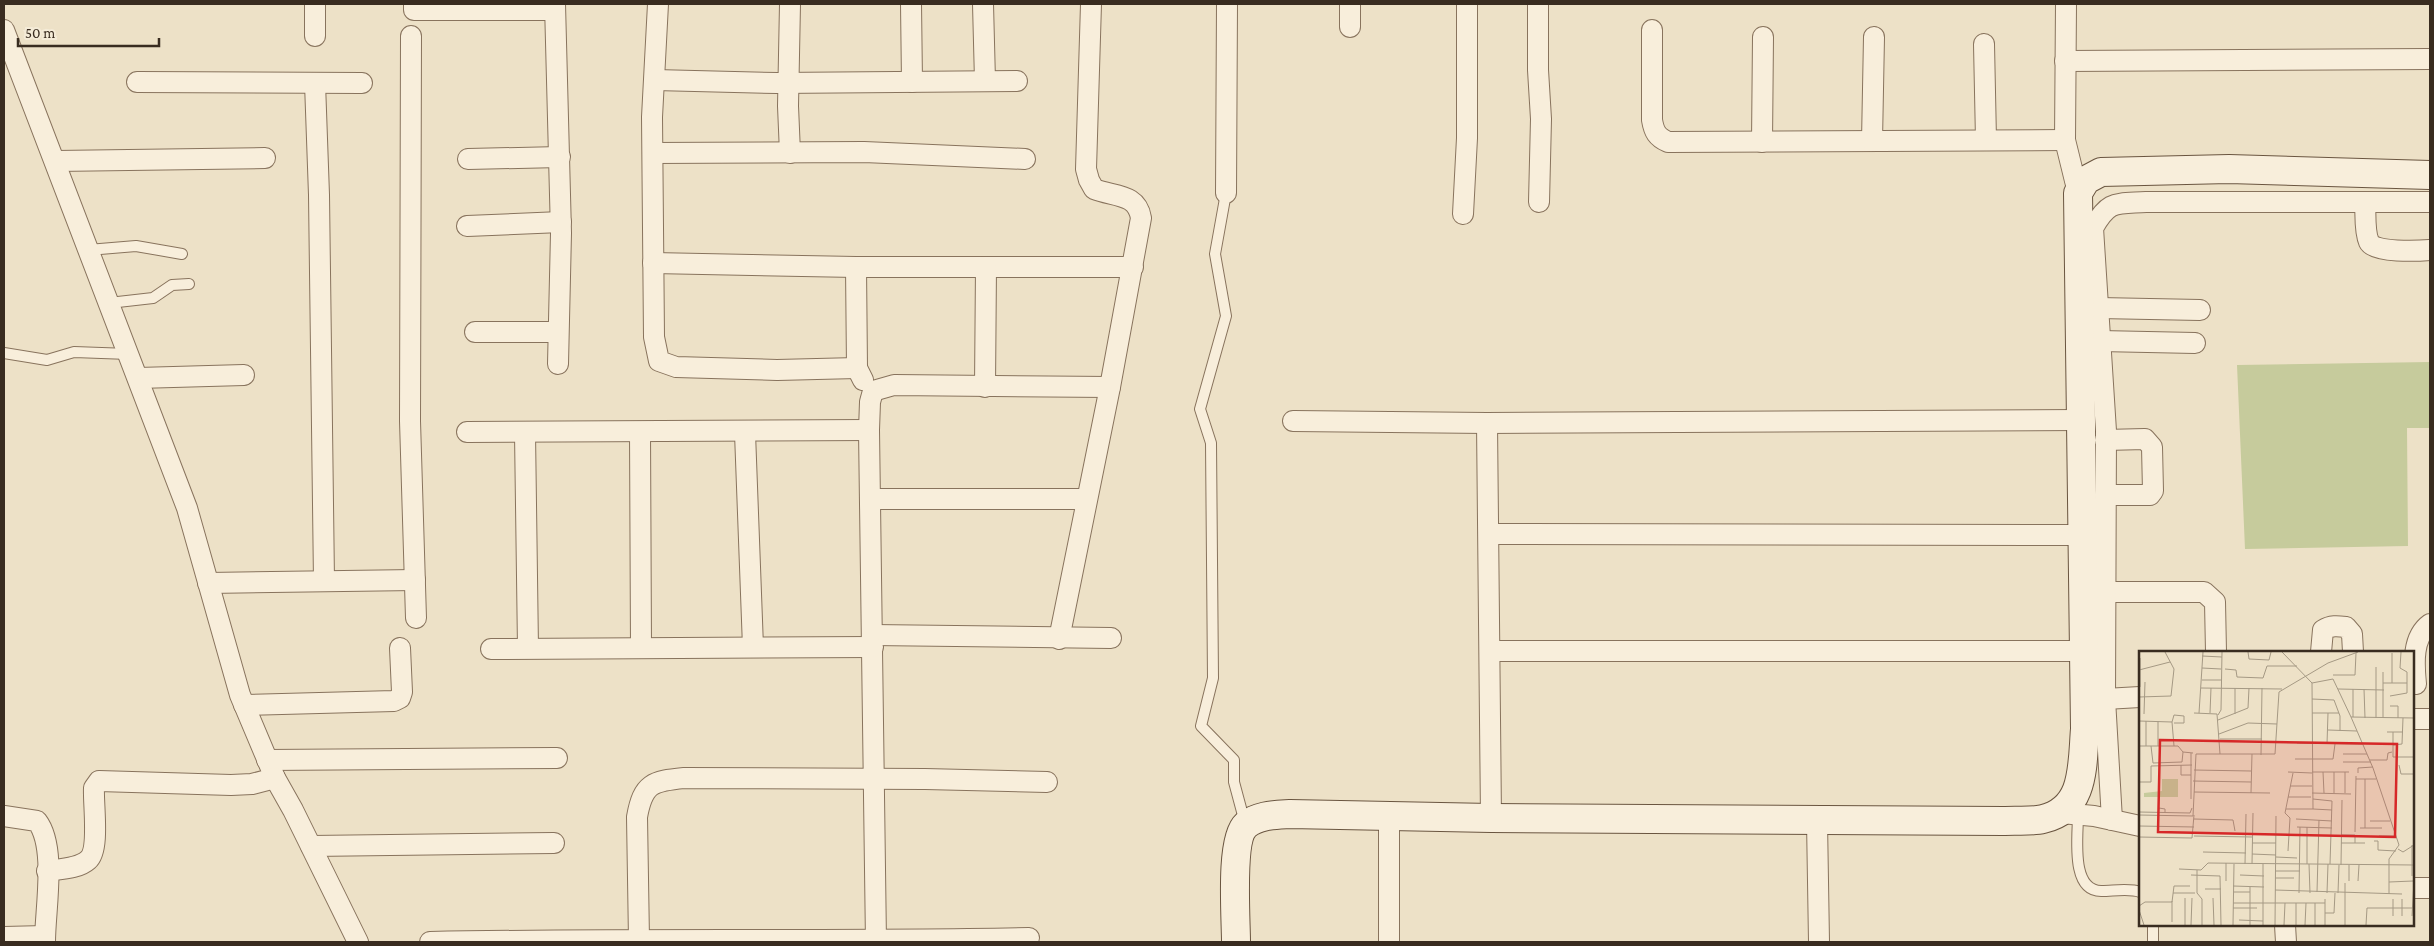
<svg xmlns="http://www.w3.org/2000/svg" width="2434" height="946" viewBox="0 0 2434 946" font-family="'Crimson Pro',serif">
<style>
.green{fill:#c6cb9c}
.lines{fill:none;stroke-linecap:round;stroke-linejoin:round}
.lane-casing{stroke:#88735d;stroke-width:12}
.street-casing{stroke:#88735d;stroke-width:22}
.secondary-casing{stroke:#6a5540;stroke-width:30}
.lane{stroke:#f8eedb;stroke-width:10}
.street{stroke:#f8eedb;stroke-width:20}
.secondary{stroke:#f8eedb;stroke-width:28}
.inset-road{fill:none;stroke:#a59984;stroke-width:1}
.view{fill:#d62828;fill-opacity:0.15;stroke:#d62828;stroke-width:2.5}
.inset-edge{fill:none;stroke:#392c20;stroke-width:2.5}
</style>
<rect width="100%" height="100%" fill="#ede1c7"/>
<path class="green" d="M2430,362V428H2407L2408,546L2245,549L2237,365Z"/>
<g class="lines">
<defs>
<g id="lane">
<path d="M1226,193L1215,254L1226,316L1200,409L1211,443L1213,678L1201,726L1234,760V782L1245,823"/>
<path d="M88,250L136,246L182,254"/>
<path d="M109,303L153,298L172,285L189,284"/>
<path d="M4,353L47,360L74,352L129,354"/>
<path d="M2078,815C2078,836 2070,892 2102,891C2113,891 2130,888 2140,892"/>
<path d="M2153,925V942"/>
</g>
<g id="street">
<path d="M315,4V36"/>
<path d="M414,4V10H555"/>
<path d="M555,4L561,233L558,364"/>
<path d="M658,4L652,117L654,337L659,361L676,367L777,370L857,368"/>
<path d="M911,4L912,82"/>
<path d="M983,4L985,81"/>
<path d="M1350,4V27"/>
<path d="M1538,4V70L1541,119L1539,202"/>
<path d="M2066,4L2065,140L2078,193"/>
<path d="M4,30L187,508L240,695L275,778L293,810L358,942"/>
<path d="M1652,30V120C1654,132 1657,137 1668,142L2065,140"/>
<path d="M411,36L410,421L416,618"/>
<path d="M1984,44L1986,140"/>
<path d="M2065,61L2430,59"/>
<path d="M655,80L777,83L1017,81"/>
<path d="M137,82L362,83"/>
<path d="M315,83L319,195L324,581"/>
<path d="M1872,141L1874,37"/>
<path d="M1762,142L1763,37"/>
<path d="M653,153L864,152L1025,159"/>
<path d="M790,153L788,106L790,4"/>
<path d="M468,159L560,157"/>
<path d="M56,161L265,158"/>
<path d="M1226,193L1227,4"/>
<path d="M2365,202C2366,213 2364,231 2369,242C2374,253 2418,251 2430,250"/>
<path d="M1463,214L1467,138V4"/>
<path d="M467,226L561,222"/>
<path d="M653,263L856,267"/>
<path d="M2099,308L2200,310"/>
<path d="M475,332H558"/>
<path d="M2100,341L2195,343"/>
<path d="M138,378L244,375"/>
<path d="M863,380L857,368L856,267H1133"/>
<path d="M985,387L986,267"/>
<path d="M873,391L870,402L869,430L876,942"/>
<path d="M873,391L894,385L1110,387"/>
<path d="M1293,421L1487,423L2080,420"/>
<path d="M1487,423L1491,818"/>
<path d="M467,432L869,430"/>
<path d="M640,432L641,647"/>
<path d="M525,433L528,648"/>
<path d="M745,433L753,647"/>
<path d="M2105,495H2150L2153,491L2152,447L2145,439L2105,440"/>
<path d="M870,499H1086"/>
<path d="M1489,534L2083,535"/>
<path d="M208,583L415,580"/>
<path d="M2105,592H2204L2215,602L2216,652"/>
<path d="M872,635L1111,638"/>
<path d="M1059,639L1110,387L1141,218C1137,193 1114,197 1094,189L1089,180L1086,169L1091,4"/>
<path d="M491,649L873,647"/>
<path d="M1490,651H2082"/>
<path d="M2321,652L2323,630C2331,625 2338,626 2346,627L2352,634L2353,652"/>
<path d="M2416,684C2414,664 2412,637 2430,624"/>
<path d="M2105,699L2140,697"/>
<path d="M244,705L394,701L400,698L402,692L400,648"/>
<path d="M2413,719H2430"/>
<path d="M267,760L557,758"/>
<path d="M2061,813L2094,816L2140,826"/>
<path d="M4,816L37,821C57,847 45,909 45,942"/>
<path d="M2112,820L2105,699L2106,431L2093,228C2109,200 2115,204 2146,202H2430"/>
<path d="M1817,821L1819,942"/>
<path d="M311,846L554,843"/>
<path d="M47,871C60,869 78,869 88,860C100,850 93,804 94,788L99,781L231,785L252,784L275,778"/>
<path d="M2413,888H2430"/>
<path d="M2285,925L2286,942"/>
<path d="M4,937L45,936"/>
<path d="M639,940L637,817C643,783 653,781 684,778L925,779L1047,782"/>
<path d="M430,942C630,938 830,942 1029,938"/>
<path d="M1389,942V816"/>
</g>
<path id="secondary" d="M1236,942C1236,919 1230,839 1246,825C1258,815 1275,815 1290,814L1491,818L2004,821C2016,820 2031,822 2043,819C2086,809 2082,764 2085,729L2078,193L2086,180L2101,172L2229,169L2430,175"/>
</defs>
<use href="#lane" class="lane-casing"/>
<use href="#street" class="street-casing"/>
<use href="#secondary" class="secondary-casing"/>
<use href="#lane" class="lane"/>
<use href="#street" class="street"/>
<use href="#secondary" class="secondary"/>
</g>
<g transform="translate(2139 651)">
<rect width="275" height="275" fill="#ede1c7"/>
<path d="M23,128H39V146H5V142L23,140Z" fill="#c6cb9c"/>
<path class="inset-road" d="M109,1L110,8L130,9L132,1M143,1L173,32L194,28L212,66L234,117L260,194L250,208V243M63,5L83,6M63,17L82,18M86,18L97,19L98,26L124,27L128,15H158M0,19L31,11M244,21V67M194,24H216L217,2M63,29H82M244,32H268M253,32V2M1,36V7M62,37L143,38M199,38L245,39M214,38V66M225,38L226,67M251,45L268,42V21L261,17L262,1M0,46L32,45L35,18L26,1M173,48L195,49L201,65V80M251,55H259V67M55,62L78,63L81,103M60,62L64,1M71,62L72,37M173,62H200M5,63L6,31M96,63V37M79,64L82,59L83,1M212,66L275,67M237,67V16M79,69L109,57L110,37M0,70L33,71L35,95M19,70V95M33,71L35,64L45,65V72H35M189,79L218,80M248,81H264M254,81V106H275M80,83L109,72L138,73M81,88H123M158,92L223,93M188,93L189,62M254,94L263,93L264,67M0,95H39L44,101L54,102M7,95V70M12,95L14,112L43,111L44,101M52,102V148M204,103H228M122,104L123,37M156,108H194L196,93M231,109H248L249,102L253,101M204,111H232M42,114V124H52M260,114L262,123H275M55,119L112,120M149,121L173,122M173,121H210M184,121L185,142M219,122V117L234,116M217,128H237M226,128V177M54,130L112,131M0,131H12V115L53,114M151,135H173M55,141L131,142M112,142L113,103M173,142L212,143M195,142V121M206,142V121M149,146H172M174,148L193,150L191,213M147,158H174L173,32M174,158L193,159M0,161L51,162L53,157M19,162L20,157L26,158V162M0,164L54,165L57,103H136L140,41L189,12L219,1M55,168L94,169L96,180M157,168L193,170M231,170H251M0,175L55,176M158,176L193,177M221,177H243M216,181L217,125M202,184H216V192M55,185L114,186M240,185H257M0,186L53,187L55,164M235,190H239V199L257,200M113,192H137M202,192H226M259,198L264,201L275,194M149,200L151,167L146,162L154,122M64,201L107,202M113,203L137,204M137,206L158,207M106,213L107,163M113,213L114,162M168,213V176M170,213L171,242M202,214L203,149M40,218L62,219L69,212L275,214M58,219V242L63,248V274M136,220H161M52,224L81,225L82,274M101,224L125,225M273,225V194M136,227H155M87,230V212M210,230V214M219,230L220,214M250,231L274,230M206,232V274M94,235L125,236M66,238H82M136,239L263,243M94,241H111M178,241L180,169M34,242H56M160,242L161,176M188,242L189,213M199,242L200,214M46,247V274M74,247L75,274M94,252H186M0,255L6,251H33L35,235H51M94,257H118M0,259L5,274M186,262H195L196,242M254,265V248M263,265V248M273,265L275,230M100,269L124,270M33,271V250M52,274L53,247M94,274L95,213M111,274V236M124,274V213M136,274L137,165M145,274L146,252M157,274V252M166,274L167,252M176,274V252M186,274V248M227,274L228,257H273"/>
<path class="view" d="M21,89L258,93L256,186L19,181Z"/>
<rect width="275" height="275" class="inset-edge"/>
</g>
<rect width="2434" height="946" fill="none" stroke="#392c20" stroke-width="10"/>
<path d="M18 38v8h141v-8" fill="none" stroke="#392c20" stroke-width="2.5"/>
<text x="25" y="38" font-size="15" fill="#392c20" stroke="#f4ebd7" stroke-width="4" paint-order="stroke">50 m</text>
</svg>
